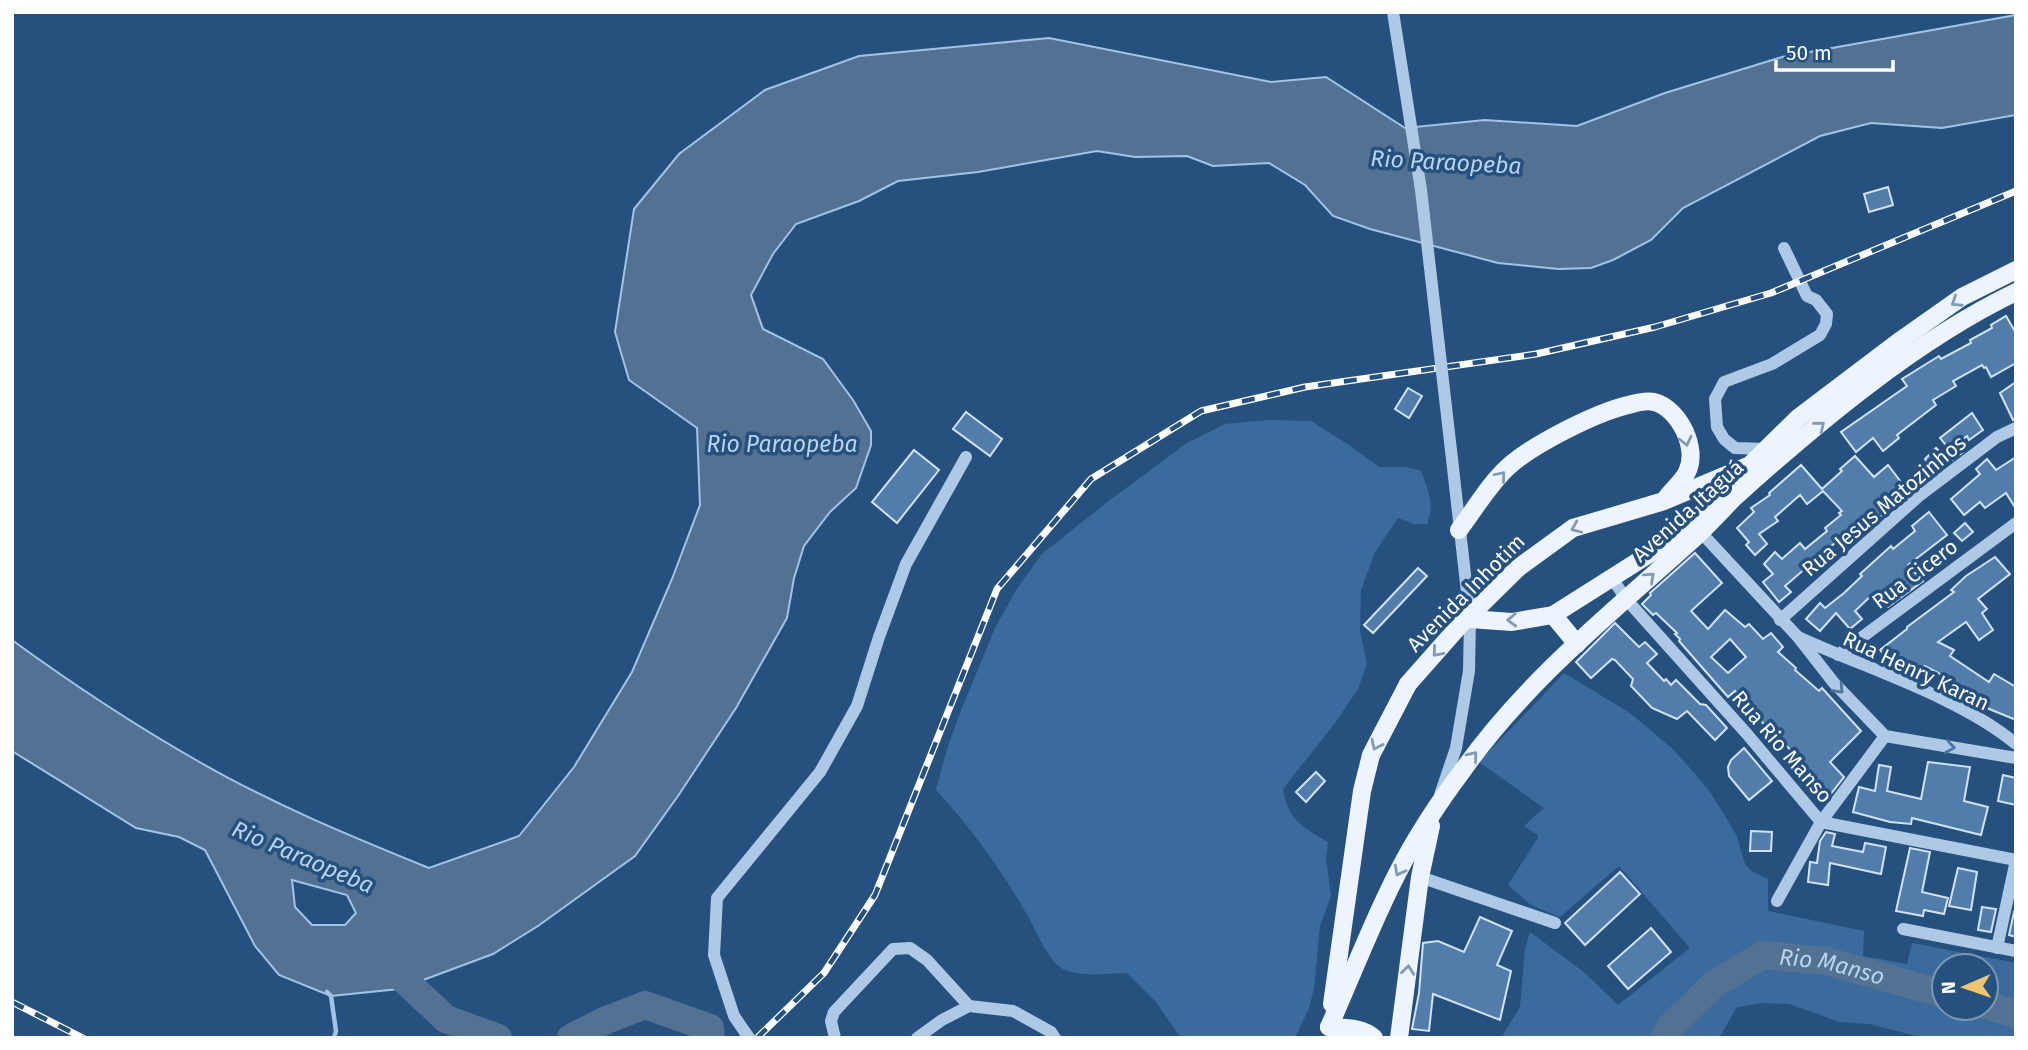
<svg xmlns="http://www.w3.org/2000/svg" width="2028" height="1050" viewBox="0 0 2028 1050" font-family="'Fira Sans',sans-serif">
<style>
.green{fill:#3b6b9d;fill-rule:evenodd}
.water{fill:#537293;stroke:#a1c4e6;stroke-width:2;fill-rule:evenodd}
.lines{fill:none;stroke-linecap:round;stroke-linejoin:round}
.stream{stroke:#a1c4e6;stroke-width:4.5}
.river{stroke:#537293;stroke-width:28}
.building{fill:#527daa;stroke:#d0e2f5;stroke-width:2;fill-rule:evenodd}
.minor{stroke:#adc9e6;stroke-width:12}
.major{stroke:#edf4fd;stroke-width:18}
.rail-casing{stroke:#fff;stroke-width:7}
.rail{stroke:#26517f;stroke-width:4.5;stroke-dasharray:13;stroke-linecap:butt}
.minor-bridge{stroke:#adc9e6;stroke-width:12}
.major-bridge{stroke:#edf4fd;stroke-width:18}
.oneway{stroke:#809ab8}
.oneway2{stroke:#4e759e}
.labels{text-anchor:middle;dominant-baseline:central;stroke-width:7;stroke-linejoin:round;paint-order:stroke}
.street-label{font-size:21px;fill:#fff;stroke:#26517f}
.water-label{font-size:23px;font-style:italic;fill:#b8d3ed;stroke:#26517f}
</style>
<rect width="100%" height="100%" fill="#26517f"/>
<g class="green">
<path d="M1269,420L1311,421L1346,443L1379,467H1406L1421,471C1428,490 1435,505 1427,524H1414L1398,518L1375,552L1361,590L1360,631L1367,664L1358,689L1335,723L1283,789C1288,820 1302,827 1328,842L1326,859L1331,896L1320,926L1314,988L1309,1008L1295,1038H1181L1156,1002L1127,973C1106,973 1082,978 1063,969C1050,963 1037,933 1030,920C1004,873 973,830 936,790L947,749L962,708L996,626L1016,590L1042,554L1110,500L1187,443L1225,424Z"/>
<path d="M1564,673L1630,713L1673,749L1708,789L1727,819L1737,837L1745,864L1750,870L1768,879V911L1864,931L1863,956L1907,964L1912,943L2016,963V1038H1924L1870,1024L1840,1022L1789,1004L1763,1003L1737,1007L1719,1038H1501L1520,1007L1525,949L1530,932L1585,973L1618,1005L1690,948L1619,866L1560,917L1531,905L1508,885L1539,836L1524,826L1544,808L1479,762ZM1944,966H1986V1008H1944Z"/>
</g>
<path class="water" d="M2016,15V115L1942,128L1871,123L1820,136L1683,208L1651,240L1613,260L1591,268L1558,269L1498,263L1370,229L1333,216L1305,185L1269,163L1213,166L1187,156L1135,157L1097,151L978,172L898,181L859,201L796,224L773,254L751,295L763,329L823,359L853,400L871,431V445L856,488L830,512L804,546L794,578L787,618L736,708L678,796L635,856L538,926L493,954L399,989L331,996L279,975L255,946L205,850L179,837L136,828L12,751V640C71,683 133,724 196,760C270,803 350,836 429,868L519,836L574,767L632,672L672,579L700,505L697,428L629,380L615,332L634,209L679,154L765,90L859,56L1049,38L1271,82L1326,77L1405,128L1485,120L1577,126L1665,93L1782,57ZM292,880L347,895L356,913L345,925H312L295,907Z"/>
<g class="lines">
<path class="stream" d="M327,992L331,996L336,1031L334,1038"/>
<g class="river">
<path d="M384,957L386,963L446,1019L498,1038"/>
<path d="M1986,1005L2016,1014"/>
<path d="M571,1038L604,1021L645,1005L710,1028L711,1038"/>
<path id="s1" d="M1664,1038L1670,1027L1714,984L1763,955L1826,961L1944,994"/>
</g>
</g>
<g class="building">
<path d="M1888,187L1893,205L1869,212L1864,194Z"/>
<path d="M2006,316L2016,333V363L1991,377L1986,367L1984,368L1982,365L1953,381L1956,386L1933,400L1936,405L1897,435L1899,438L1883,451L1873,438L1856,452L1841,432L1907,386L1902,379L1939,356L1941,359L1971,343L1970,340L1992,328L1991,325Z"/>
<path d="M2016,382V419L2013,420L2000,393Z"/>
<path d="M1408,388L1422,396L1409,418L1395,409Z"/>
<path d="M966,412L1002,439L990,456L953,429Z"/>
<path d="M1972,413L1983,430L1969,440L1967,436L1953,447L1957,445L1963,452L1914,489L1908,481L1930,465L1925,459L1936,448L1943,455L1950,450L1940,438Z"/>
<path d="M914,450L939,470L897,523L872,502Z"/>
<path d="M1855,456L1874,477L1888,465L1904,486L1885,501L1890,509L1856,535L1853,531L1837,544L1836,542L1785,586L1791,592L1779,602L1763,582L1773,574L1764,564L1775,552L1782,559L1800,543L1805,549L1827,531L1825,528L1841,515L1839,513L1842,511L1823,491L1807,504L1800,495L1775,517L1778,521L1759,534L1767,544L1755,555L1746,545L1749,542L1737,528L1754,512L1751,508L1770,495L1769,493L1801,465L1822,489L1842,471L1840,469Z"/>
<path d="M2016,457V509L2006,493L1985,508L1980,502L1964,515L1951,499L1980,474L1976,469L1987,459L1996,470Z"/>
<path d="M1929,512L1947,535L1908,565L1923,581L1888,607L1875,592L1855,611L1862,619L1850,629L1836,613L1820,631L1806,619L1820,603L1825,608L1844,593L1862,576L1860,574L1891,546L1893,549L1915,531L1912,526Z"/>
<path d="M1965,523L1973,532L1962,541L1954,533Z"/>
<path d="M1695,553L1722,583L1691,611L1708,629L1725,610L1745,627L1749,624L1763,639L1771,633L1783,647L1778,652L1796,668L1795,670L1819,691L1822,688L1861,731L1830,762L1844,777L1830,795L1770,727L1768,729L1735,691L1728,697L1679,641L1680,639L1675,634L1677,633L1656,613L1653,615L1642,604L1651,595L1650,593ZM1730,639L1746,657L1728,673L1711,657Z"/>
<path d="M1995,557L2010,574L1978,599L1987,609L1982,613L1993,630L1979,640L1966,622L1938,642L1954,650L1950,656L1989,682L1994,674L2016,687V720L1982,706L1946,680L1948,678L1925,666L1911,672L1892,665L1880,650L1907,629V627L1954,592L1951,590L1966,576Z"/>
<path d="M1418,568L1427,576L1373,633L1364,625Z"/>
<path d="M1615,623L1639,647L1645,642L1657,654L1647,663L1664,681L1666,679L1671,685L1676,680L1700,704L1706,705L1727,728L1715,740L1687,711L1677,719L1652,708L1631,686L1633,679L1615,660L1612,659L1591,678L1576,662Z"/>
<path d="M1744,748L1772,781L1749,800L1729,776L1728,767L1731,760Z"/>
<path d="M1928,762L1970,767L1964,801L1988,807L1981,835L1912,818L1911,824L1890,822L1853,812L1859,787L1875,791L1879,765L1891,767L1887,791L1921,799Z"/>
<path d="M1316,772L1325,781L1306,802L1296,792Z"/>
<path d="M2003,775L2016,778V805L1998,801Z"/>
<path d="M1751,831L1772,832L1771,851H1750Z"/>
<path d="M1826,832L1835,834L1832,846L1863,852L1865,843L1886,847L1881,874L1830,863L1828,885L1808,882L1810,862L1817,863L1820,841Z"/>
<path d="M1910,848L1930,852L1922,892L1948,898L1944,914L1924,910L1923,916L1896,911Z"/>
<path d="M1958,868L1977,872L1971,910L1949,906Z"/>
<path d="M1620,872L1640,894L1585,945L1565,923Z"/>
<path d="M1982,907L1996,909L1991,932L1978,930Z"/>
<path d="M2014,912L2016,913V937L2009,935Z"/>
<path d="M1480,917L1512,931L1497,965L1511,971L1500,1020L1433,994L1429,1031L1412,1029L1419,993L1423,943L1438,941L1464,952Z"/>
<path d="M1651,928L1671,952L1628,989L1608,966Z"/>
</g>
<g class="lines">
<g class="minor">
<path d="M1766,449L1735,448L1724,439L1717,427L1715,399L1724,382L1772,364L1820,335L1826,324L1827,314L1816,300L1807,296L1784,248"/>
<path d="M1695,526L1798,637L1834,683L1885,736L2016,758"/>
<path d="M1612,578L1626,599L1747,734L1821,822L2016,860"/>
<path d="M1780,620L1919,496L1997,437L2016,428"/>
<path d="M1798,637C1865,668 1960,697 2016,744"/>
<path d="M1838,655L2016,523"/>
<path d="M1440,795L1456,748L1469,671L1470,619L1452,459"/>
<path d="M1420,877L1555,923"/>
<path d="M1777,901L1821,822L1885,736"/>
<path d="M1903,929L2016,951"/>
<path d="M1997,948L2016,860"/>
<path d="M749,1038L734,1016L714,955L717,898L820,772L857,706L879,637L906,564L966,457"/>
<path d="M835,1038L831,1021L834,1012L893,949L910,948L927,960L969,1006"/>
<path d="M917,1038L942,1020L969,1006L1013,1011L1051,1032L1055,1038"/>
</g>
<g class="major">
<path d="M1459,530C1475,509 1489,484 1509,466C1534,444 1595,413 1628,405C1635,403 1647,400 1654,402C1679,408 1699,449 1687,472C1683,481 1673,489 1667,497"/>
<path d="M1518,568L1573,528L1664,501L1750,465L1798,418L1901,340L1962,297L2016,270"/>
<path d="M1553,615L1577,644"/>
<path d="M1470,619L1512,622L1553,615L1651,553L1697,518L1743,472"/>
<path d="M1332,1004L1362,791L1371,755L1408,684"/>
<path d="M1329,1027C1352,976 1372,922 1398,872C1416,837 1439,802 1463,770C1525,682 1611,613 1690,542C1706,528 1720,512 1735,497C1817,423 1916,340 2016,292"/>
<path d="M1329,1027C1344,1028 1362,1027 1374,1038"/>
<path d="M1399,1038L1420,877L1431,826"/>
</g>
<defs>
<g id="rail">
<path d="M12,1002L83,1038"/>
<path d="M757,1038L824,973L875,895L997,589L1091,479L1201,411L1305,387L1536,354L1655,327L1771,293L2016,191"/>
</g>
</defs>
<use href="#rail" class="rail-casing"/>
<use href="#rail" class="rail"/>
<path class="minor-bridge" d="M1393,12L1421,190L1452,459"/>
<path class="major-bridge" d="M1408,684L1461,624L1518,568"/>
</g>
<defs><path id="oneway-chevron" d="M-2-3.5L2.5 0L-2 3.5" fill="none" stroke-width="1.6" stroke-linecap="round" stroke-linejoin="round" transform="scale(1.75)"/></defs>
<g class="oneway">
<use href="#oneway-chevron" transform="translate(1956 302) rotate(147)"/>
<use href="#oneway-chevron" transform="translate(1820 426) rotate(-39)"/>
<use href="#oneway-chevron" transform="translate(1686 441) rotate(77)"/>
<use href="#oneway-chevron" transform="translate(1501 476) rotate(-50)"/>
<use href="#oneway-chevron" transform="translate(1576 528) rotate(157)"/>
<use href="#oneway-chevron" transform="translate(1650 577) rotate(-42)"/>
<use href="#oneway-chevron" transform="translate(1512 620) rotate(178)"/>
<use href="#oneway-chevron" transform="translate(1437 652) rotate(131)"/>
<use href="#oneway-chevron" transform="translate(1376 745) rotate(116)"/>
<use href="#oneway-chevron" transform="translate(1473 756) rotate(-51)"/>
<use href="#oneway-chevron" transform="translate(1399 871) rotate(118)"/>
<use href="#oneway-chevron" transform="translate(1408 970) rotate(-83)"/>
</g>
<g class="oneway2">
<use href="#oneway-chevron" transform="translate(1839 689) rotate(47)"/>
<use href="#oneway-chevron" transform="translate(1950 747) rotate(9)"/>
</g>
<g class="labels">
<g class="street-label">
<text transform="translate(1884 506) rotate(-40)">Rua Jesus Matozinhos</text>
<text transform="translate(1688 511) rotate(-42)">Avenida Itaguá</text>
<text transform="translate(1915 574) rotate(-37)">Rua Cicero</text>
<text transform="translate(1466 593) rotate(-45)">Avenida Inhotim</text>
<text transform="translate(1916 671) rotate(25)">Rua Henry Karan</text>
<text transform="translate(1782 747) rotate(49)">Rua Rio Manso</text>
</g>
<g class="water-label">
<text transform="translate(1446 162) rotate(3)">Rio Paraopeba</text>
<text x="782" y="444">Rio Paraopeba</text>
<text transform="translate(303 857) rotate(23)">Rio Paraopeba</text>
<text stroke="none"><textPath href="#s1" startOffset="201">Rio Manso</textPath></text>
</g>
</g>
<rect width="2028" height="1050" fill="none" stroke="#ffffff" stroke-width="28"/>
<g transform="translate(1965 987) rotate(268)"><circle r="33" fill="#26517f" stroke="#7d97b2" stroke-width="2"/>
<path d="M0-5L12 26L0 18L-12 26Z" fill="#efc572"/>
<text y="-10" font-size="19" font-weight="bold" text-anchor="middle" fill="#ffffff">N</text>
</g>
<path d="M1776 60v10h117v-10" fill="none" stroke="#ffffff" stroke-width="3.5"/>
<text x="1786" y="60" font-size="21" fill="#ffffff" stroke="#26517f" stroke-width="5" paint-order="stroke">50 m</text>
</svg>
